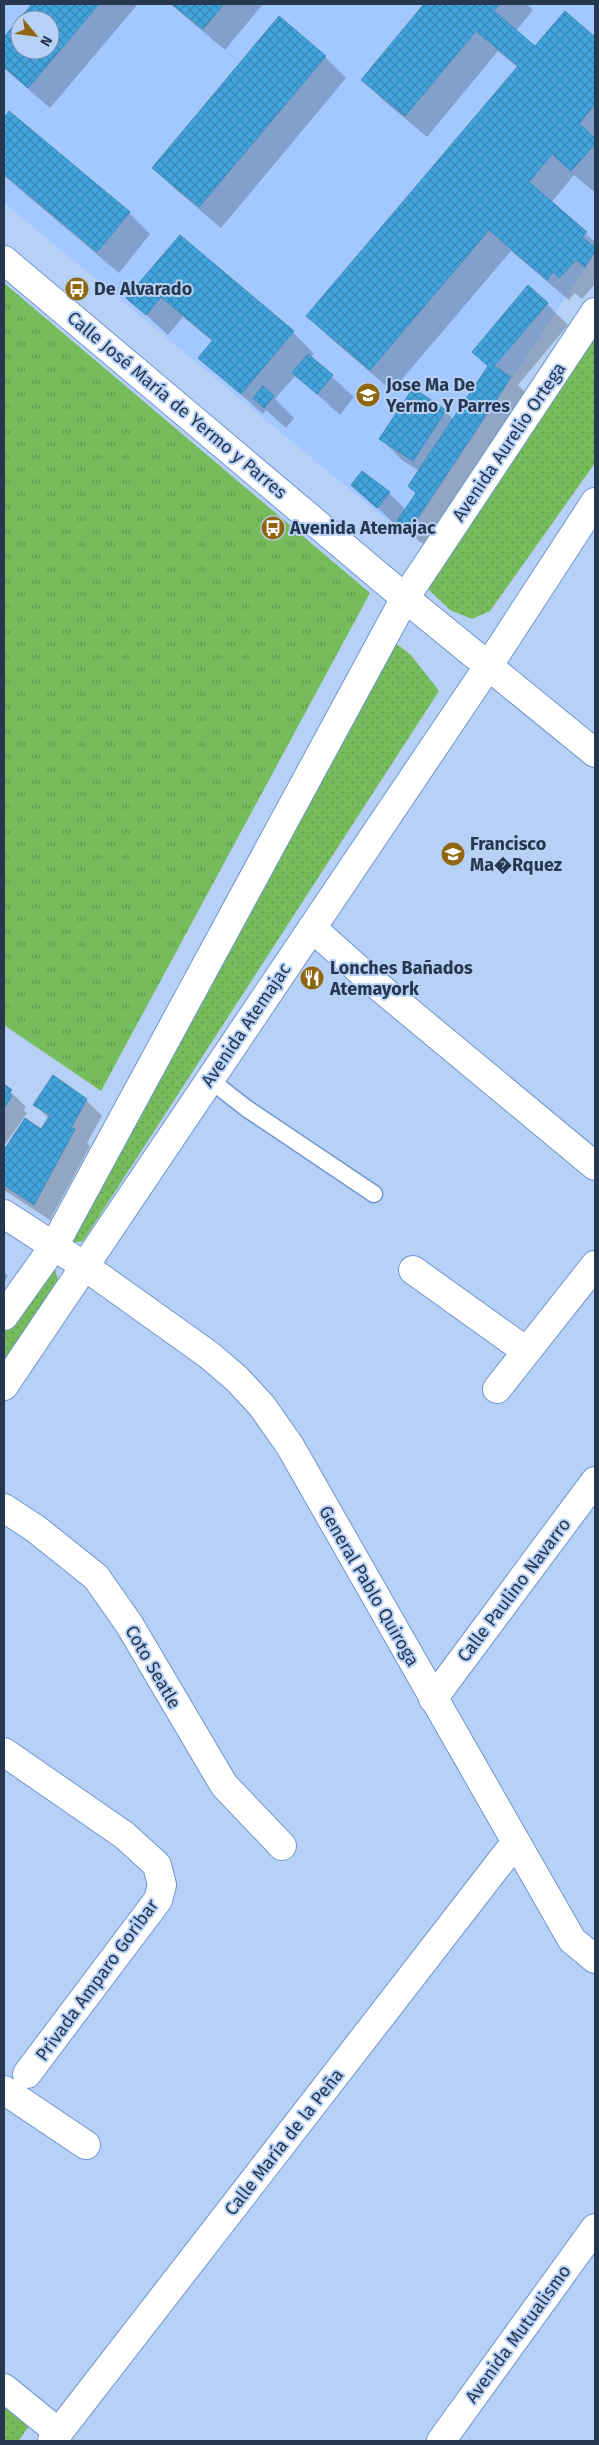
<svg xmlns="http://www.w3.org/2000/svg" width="599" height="2445" viewBox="0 0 599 2445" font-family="'Fira Sans',sans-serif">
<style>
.built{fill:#a3c8ff;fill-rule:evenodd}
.grass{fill:url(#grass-tufts)}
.park{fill:url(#park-dots)}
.shadow{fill:#0003;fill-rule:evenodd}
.building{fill:url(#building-cross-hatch);stroke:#438cb7;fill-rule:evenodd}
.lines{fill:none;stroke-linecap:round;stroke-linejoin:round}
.service-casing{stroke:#6e96d0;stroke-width:19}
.minor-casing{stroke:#6e96d0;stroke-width:30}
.secondary-casing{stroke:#6e96d0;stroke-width:30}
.service{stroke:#fff;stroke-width:16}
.minor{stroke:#fff;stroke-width:28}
.secondary{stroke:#fff;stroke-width:28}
.labels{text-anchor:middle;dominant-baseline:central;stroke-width:4;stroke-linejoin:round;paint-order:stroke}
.poi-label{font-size:18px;font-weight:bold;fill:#263750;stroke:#b7d0f5;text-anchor:start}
.street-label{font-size:18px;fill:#263750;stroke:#b7d0f5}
</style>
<defs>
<pattern id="grass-tufts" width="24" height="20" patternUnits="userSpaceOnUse" patternTransform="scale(1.25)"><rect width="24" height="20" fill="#77bc5c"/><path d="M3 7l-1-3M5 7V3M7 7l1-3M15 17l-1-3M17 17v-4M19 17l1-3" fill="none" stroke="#619a4e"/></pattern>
<pattern id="park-dots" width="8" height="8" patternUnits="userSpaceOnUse" patternTransform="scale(1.25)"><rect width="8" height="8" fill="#77bc5c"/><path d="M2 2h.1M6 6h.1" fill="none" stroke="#619a4e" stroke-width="1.8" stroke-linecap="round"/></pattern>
<pattern id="building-cross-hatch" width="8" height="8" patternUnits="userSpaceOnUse" patternTransform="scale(1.25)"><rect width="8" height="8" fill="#42a5dd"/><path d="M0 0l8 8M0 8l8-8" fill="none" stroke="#3787b6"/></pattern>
</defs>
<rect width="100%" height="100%" fill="#b7d0f5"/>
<path class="built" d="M4,4H595V253L407,537L4,203ZM20,20H50V50H20Z"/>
<path class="grass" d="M4,283L370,593L101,1091L4,1025Z"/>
<g class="park">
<path d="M595,321V463L490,611L472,619L450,610L424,585Z"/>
<path d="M398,645L411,655L439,691L83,1241L65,1244L383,646Z"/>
<path d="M54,1265L59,1284L4,1368V1323Z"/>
<path d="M4,2405L30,2424L19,2441H4Z"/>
</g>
<g class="shadow">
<path d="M34,4H138L50,108L4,68V39ZM20,20H50V50H20Z"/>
<path d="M170,4H263L225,50Z"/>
<path d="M426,4H527L533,10L516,31L535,47L565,13L595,39V189L593,191L574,175L551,203L595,242V284L582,299L575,293L569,300L511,251L392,391L329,337L308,316L518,68L498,51L427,137L384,101L363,80Z"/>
<path d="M325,57L346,78L221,228L175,189L153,168Z"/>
<path d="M9,113L129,213L150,234L119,273L4,176V120Z"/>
<path d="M180,237L293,332L314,354L311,358L354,397L340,415L296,375L275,399L294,418L286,428L266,410L263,414L200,358L213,342L183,317L168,335L128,298Z"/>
<path d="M547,304L568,325L518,385L532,399L433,548L420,542L402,524L399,528L353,485L389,493L406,510L417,493L419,471L402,460L381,439L413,390L445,411L454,420L489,367L474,352Z"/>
<path d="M4,1085L26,1107L24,1110L27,1113L4,1146Z"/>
<path d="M86,1100L102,1116L87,1143L90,1146L50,1220L4,1190V1153L25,1119L42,1130L49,1119L35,1105Z"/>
<path d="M4,1272L8,1276L4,1283Z"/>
</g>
<g class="building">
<path d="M32,4H99L28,88L4,67V37ZM20,20H50V50H20Z"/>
<path d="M172,4H224L203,29Z"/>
<path d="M424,4H499L494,11L535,46L565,11L595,37V104L579,124L595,138V144L571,171L552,154L529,182L587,232L582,237L595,248V251L585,267L576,260L559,278L553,272L547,280L489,230L370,370L306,316L518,66L476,31L405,116L361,80Z"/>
<path d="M279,16L326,56L199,207L152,168Z"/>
<path d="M9,111L130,212L97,252L4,174V118Z"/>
<path d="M180,235L294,331L241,394L198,358L213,340L161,297L146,315L126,298Z"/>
<path d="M528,285L548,303L494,366L511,377L411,528L397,521L416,493L408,486L488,366L472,352Z"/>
<path d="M308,354L333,375L317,394L292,373Z"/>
<path d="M263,386L274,396L264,408L253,398Z"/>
<path d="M413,388L446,410L413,461L379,439Z"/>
<path d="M362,471L390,492L377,508L351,485Z"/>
<path d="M53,1075L87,1099L71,1128L75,1129L34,1205L4,1185V1150L25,1118L41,1129L50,1115L33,1105Z"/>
<path d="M4,1084L12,1090L9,1093L12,1096L4,1108Z"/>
</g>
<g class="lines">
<defs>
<path id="service" d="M209,1079L246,1108L374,1194"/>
<g id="minor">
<path d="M4,260L405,598L595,753"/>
<path d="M312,928L366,976L595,1166"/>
<path d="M4,1214L83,1265L209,1355L237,1379L262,1406L290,1446L572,1940L595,1959"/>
<path d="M413,1270L526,1351"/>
<path d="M497,1389L595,1265"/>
<path d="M4,1508L36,1529L96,1577L129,1624L224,1785L282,1846"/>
<path d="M433,1699L595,1481"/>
<path d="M4,1752L124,1835L157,1865L162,1885L158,1900L27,2074"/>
<path d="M4,2090L86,2145"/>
<path d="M4,2388L58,2432"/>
<path d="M52,2441L515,1843"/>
<path d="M441,2441L595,2228"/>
</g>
<g id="secondary">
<path d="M4,1316L54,1246L405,598L595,312"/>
<path d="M4,1386L489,665L595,502"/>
</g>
</defs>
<use href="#service" class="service-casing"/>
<use href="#minor" class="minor-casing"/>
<use href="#secondary" class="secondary-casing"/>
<use href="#service" class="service"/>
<use href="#minor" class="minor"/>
<use href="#secondary" class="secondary"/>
</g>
<defs>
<symbol id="bus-disc" viewBox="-11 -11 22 22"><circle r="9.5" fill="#916610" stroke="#b7d0f5"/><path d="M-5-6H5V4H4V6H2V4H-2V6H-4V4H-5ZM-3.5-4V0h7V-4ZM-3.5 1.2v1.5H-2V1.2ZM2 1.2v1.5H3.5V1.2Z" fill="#fff"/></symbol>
<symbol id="school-disc" viewBox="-11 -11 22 22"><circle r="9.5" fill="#916610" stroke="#b7d0f5"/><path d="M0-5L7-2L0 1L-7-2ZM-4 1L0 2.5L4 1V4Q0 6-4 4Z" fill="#fff"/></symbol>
<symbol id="restaurant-disc" viewBox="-11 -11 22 22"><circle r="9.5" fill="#916610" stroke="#b7d0f5"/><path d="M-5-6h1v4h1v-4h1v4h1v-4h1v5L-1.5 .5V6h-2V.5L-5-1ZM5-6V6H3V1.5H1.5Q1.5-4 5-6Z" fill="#fff"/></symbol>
</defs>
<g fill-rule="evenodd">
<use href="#bus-disc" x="63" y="275" width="28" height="28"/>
<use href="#school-disc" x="354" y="381" width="28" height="28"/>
<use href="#bus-disc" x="259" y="514" width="28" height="28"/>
<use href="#school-disc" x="439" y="840" width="28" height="28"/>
<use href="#restaurant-disc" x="298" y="964" width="28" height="28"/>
</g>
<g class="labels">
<g class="poi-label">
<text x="94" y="289">De Alvarado</text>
<text x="386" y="385">Jose Ma De<tspan x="386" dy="21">Yermo Y Parres</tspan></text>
<text x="290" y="528">Avenida Atemajac</text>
<text x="470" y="844">Francisco<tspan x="470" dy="21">Ma�Rquez</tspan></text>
<text x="330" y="968">Lonches Bañados<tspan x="330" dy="21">Atemayork</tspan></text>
</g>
<g class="street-label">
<text transform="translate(177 405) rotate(40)">Calle José María de Yermo y Parres</text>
<text transform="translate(509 442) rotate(-56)">Avenida Aurelio Ortega</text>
<text transform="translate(246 1025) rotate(-56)">Avenida Atemajac</text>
<text transform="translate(369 1586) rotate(60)">General Pablo Quiroga</text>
<text transform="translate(514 1590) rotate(-53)">Calle Paulino Navarro</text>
<text transform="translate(153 1667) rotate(60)">Coto Seatle</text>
<text transform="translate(97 1980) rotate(-54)">Privada Amparo Goribar</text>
<text transform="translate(284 2142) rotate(-52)">Calle María de la Peña</text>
<text transform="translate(518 2334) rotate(-54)">Avenida Mutualismo</text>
</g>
</g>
<rect width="599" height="2445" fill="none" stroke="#263750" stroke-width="10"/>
<g transform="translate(35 35) rotate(119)"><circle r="24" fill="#b7d0f5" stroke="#7d93b3"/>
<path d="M0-4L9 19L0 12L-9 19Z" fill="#916610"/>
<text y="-8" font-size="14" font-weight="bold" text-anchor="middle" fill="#263750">N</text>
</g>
</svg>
